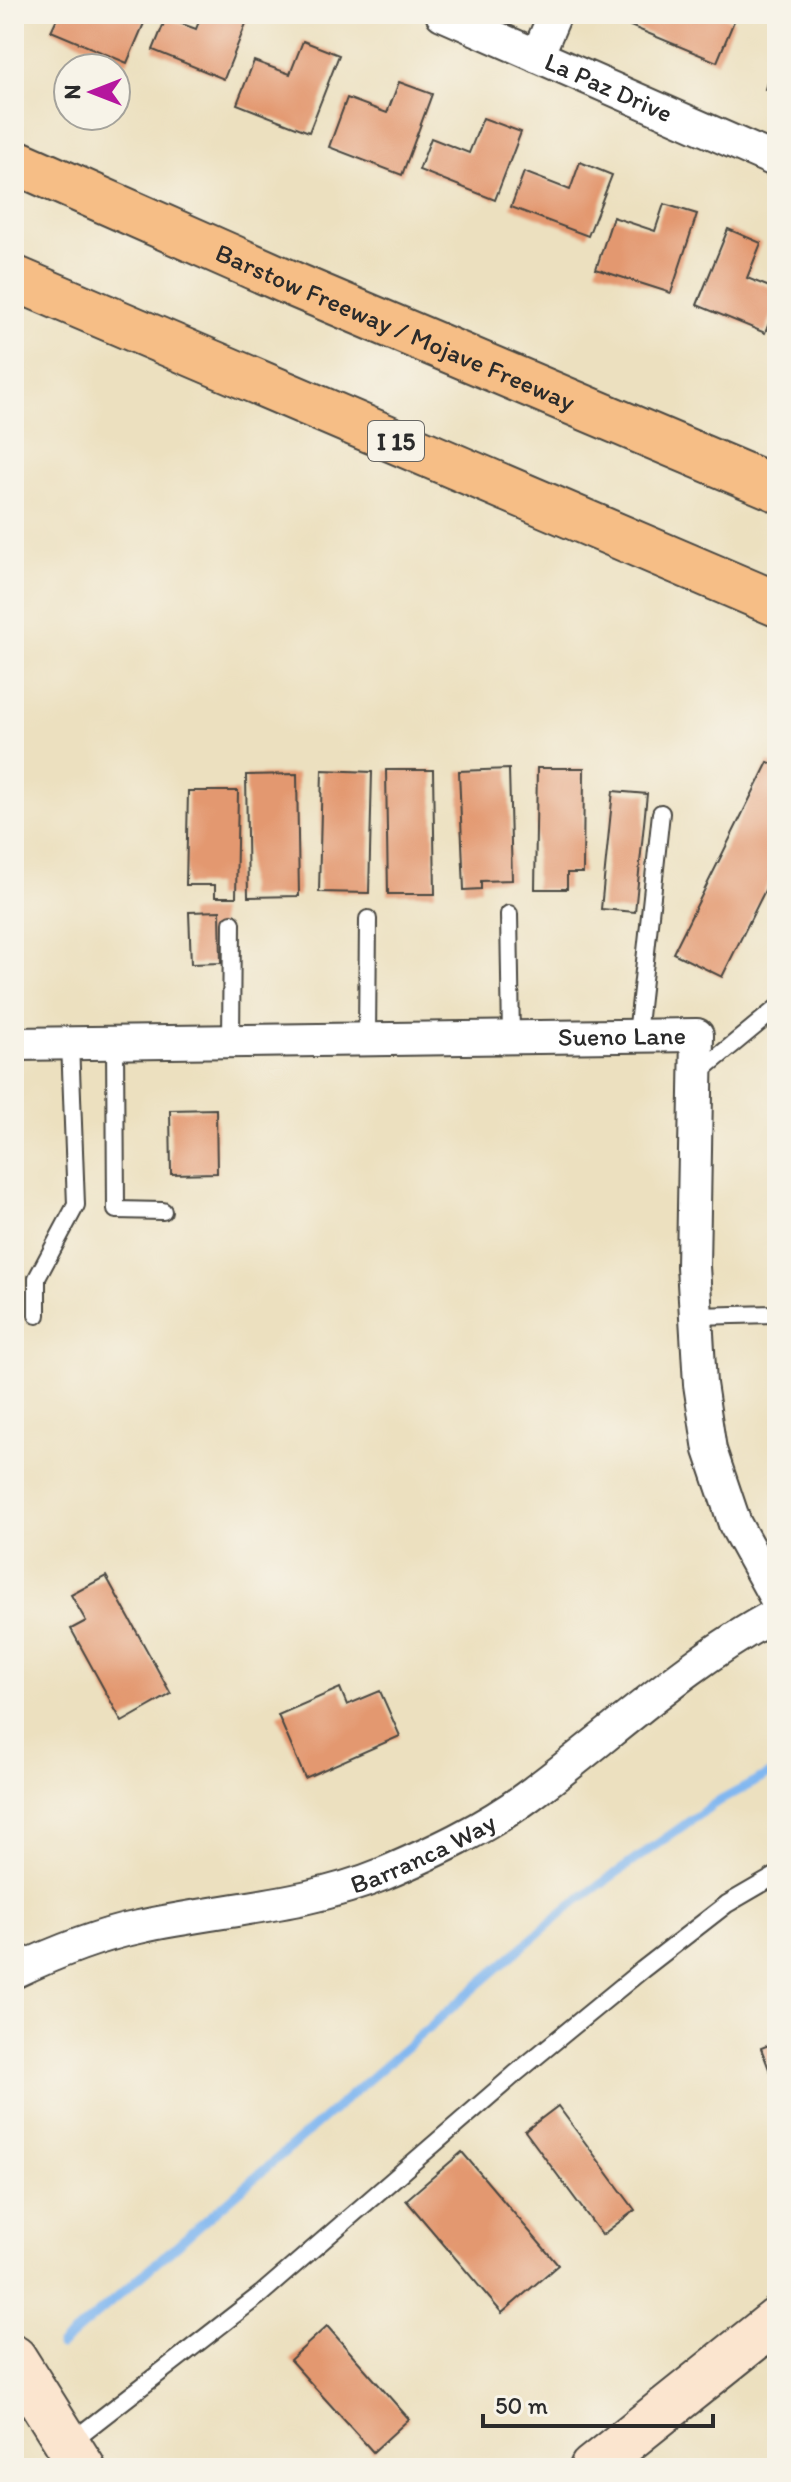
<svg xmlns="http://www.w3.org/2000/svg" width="791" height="2482" viewBox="0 0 791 2482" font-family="Itim,sans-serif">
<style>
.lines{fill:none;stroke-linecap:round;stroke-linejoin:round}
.stream{stroke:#81b7f0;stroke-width:9}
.building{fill:#e39870}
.lane-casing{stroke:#484641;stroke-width:20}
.street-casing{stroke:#484641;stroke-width:36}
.secondary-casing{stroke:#484641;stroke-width:48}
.highway-casing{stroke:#484641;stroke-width:48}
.lane{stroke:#fff;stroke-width:16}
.street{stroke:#fff;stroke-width:32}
.secondary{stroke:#fbe5cf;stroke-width:44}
.highway{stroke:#f6be86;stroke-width:44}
.labels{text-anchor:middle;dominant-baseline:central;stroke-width:6;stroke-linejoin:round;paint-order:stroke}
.shield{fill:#f7f3e8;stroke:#686764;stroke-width:2}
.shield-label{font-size:24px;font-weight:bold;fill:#2b2b2b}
.street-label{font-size:26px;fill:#2b2b2b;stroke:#f7f3e8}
</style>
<rect width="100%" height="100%" fill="#f7f3e8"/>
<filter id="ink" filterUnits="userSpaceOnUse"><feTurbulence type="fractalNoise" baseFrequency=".0125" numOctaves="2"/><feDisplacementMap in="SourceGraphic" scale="16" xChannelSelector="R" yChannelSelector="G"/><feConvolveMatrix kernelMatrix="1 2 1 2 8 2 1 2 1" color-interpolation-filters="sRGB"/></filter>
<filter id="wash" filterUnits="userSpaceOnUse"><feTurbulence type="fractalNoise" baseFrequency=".006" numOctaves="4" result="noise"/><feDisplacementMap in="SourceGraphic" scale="32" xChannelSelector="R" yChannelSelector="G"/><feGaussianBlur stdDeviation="1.8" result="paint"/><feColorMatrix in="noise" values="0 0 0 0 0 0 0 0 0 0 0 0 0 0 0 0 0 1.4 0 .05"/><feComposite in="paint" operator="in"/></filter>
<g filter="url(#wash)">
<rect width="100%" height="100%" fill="#ece0bf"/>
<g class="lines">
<path class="stream" d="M60,2346L571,1905L714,1804L777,1770"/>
</g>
<g id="blocks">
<g class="building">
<path d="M59,14H148L127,63L51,31Z"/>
<path d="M202,14L249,16L224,79L153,50L166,18L196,29Z"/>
<path d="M613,14H718L734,21L717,62L611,18Z"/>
<path d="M303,41L339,55L309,132L237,104L254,61L290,74Z"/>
<path d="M777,48V93L765,89Z"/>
<path d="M399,82L432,94L402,175L329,147L347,98L387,113Z"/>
<path d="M483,118L521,132L495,200L419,170L431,138L469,153Z"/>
<path d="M580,162L612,175L588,236L511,207L524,172L570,190Z"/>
<path d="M664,204L697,214L671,293L596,269L613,217L655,231Z"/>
<path d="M728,229L761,243L747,278L777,290V303L765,333L697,305Z"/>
<path d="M768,762L777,766V866L722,977L673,953Z"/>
<path d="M537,768H584L583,873H567V889H535Z"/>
<path d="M509,769L512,880L481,881V889L464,890L459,771Z"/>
<path d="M322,770L372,772L369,893L319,892Z"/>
<path d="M386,770H433L435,894H388Z"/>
<path d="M297,774L299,896L248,897L246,775Z"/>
<path d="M188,791H238L236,897H215V885H186Z"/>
<path d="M613,791L647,794L635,912L601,909Z"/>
<path d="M220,911L221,963L191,964L189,912Z"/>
<rect x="14" y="912" width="3" height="62"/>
<path d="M216,1109L217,1173L171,1174L170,1110Z"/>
<path d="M106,1576L171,1694L122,1722L71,1629L86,1621L71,1595Z"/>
<path d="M340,1688L347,1705L380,1691L400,1736L305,1778L278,1715Z"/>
<path d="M777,2042V2090L761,2048Z"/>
<path d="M558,2106L635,2210L602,2235L525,2131Z"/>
<path d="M462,2152L558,2265L502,2313L406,2200Z"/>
<path d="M327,2326L409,2419L373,2452L290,2360Z"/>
</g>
</g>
</g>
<g filter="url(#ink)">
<use href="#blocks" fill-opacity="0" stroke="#484641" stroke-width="2"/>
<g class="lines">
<defs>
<g id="lane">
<path d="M509,914L511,1037"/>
<path d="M637,1035L661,813"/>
<path d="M367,1038L368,919"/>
<path d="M231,1040L232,923"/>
<path d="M115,1042L116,1210L163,1211"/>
<path d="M697,1074L777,1008"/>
<path d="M37,1315V1278L76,1205L70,1042"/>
<path d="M696,1316L777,1314"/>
<path d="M68,2444L261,2294L515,2074L642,1970L727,1904L777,1875"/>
</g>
<g id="street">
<path id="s1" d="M442,14L777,161"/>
<path d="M537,56L555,14"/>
<path id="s2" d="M14,1044L697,1035L693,1266L700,1384L710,1450L735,1524L777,1600"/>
<path id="s3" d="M14,1972C54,1953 96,1936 139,1927C220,1909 306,1906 383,1874C432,1853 484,1829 527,1797C610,1736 686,1662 777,1614"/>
</g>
<g id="secondary">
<path d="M14,2358L83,2468"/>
<path d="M592,2468L777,2320"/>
</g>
<g id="highway">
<path id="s4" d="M14,161L297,286L777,489"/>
<path d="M14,278L777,604"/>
</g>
</defs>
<use href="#lane" class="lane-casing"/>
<use href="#street" class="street-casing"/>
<use href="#secondary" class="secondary-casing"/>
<use href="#highway" class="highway-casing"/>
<use href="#lane" class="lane"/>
<use href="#street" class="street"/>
<use href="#secondary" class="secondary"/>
<use href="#highway" class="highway"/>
</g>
</g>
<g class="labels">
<rect class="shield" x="368" y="421" width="56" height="40" rx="6"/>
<g class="shield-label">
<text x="396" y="441">I 15</text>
</g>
<g class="street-label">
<text stroke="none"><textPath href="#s1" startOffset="182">La Paz Drive</textPath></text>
<text stroke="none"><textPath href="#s4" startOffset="416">Barstow Freeway / Mojave Freeway</textPath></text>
<text stroke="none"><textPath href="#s2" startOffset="608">Sueno Lane</textPath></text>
<text stroke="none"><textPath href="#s3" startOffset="428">Barranca Way</textPath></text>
</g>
</g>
<rect width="791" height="2482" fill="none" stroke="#f7f3e8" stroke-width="48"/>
<g transform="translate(92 92) rotate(270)"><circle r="38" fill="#f7f3e8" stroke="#a5a39c" stroke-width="2"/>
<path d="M0-6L14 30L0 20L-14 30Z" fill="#b5179e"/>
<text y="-12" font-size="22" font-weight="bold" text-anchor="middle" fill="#2b2b2b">N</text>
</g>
<path d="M483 2414v12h230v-12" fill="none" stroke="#2b2b2b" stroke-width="4"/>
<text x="495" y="2414" font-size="24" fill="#2b2b2b" stroke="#f7f3e8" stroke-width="6" paint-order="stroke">50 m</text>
</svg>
